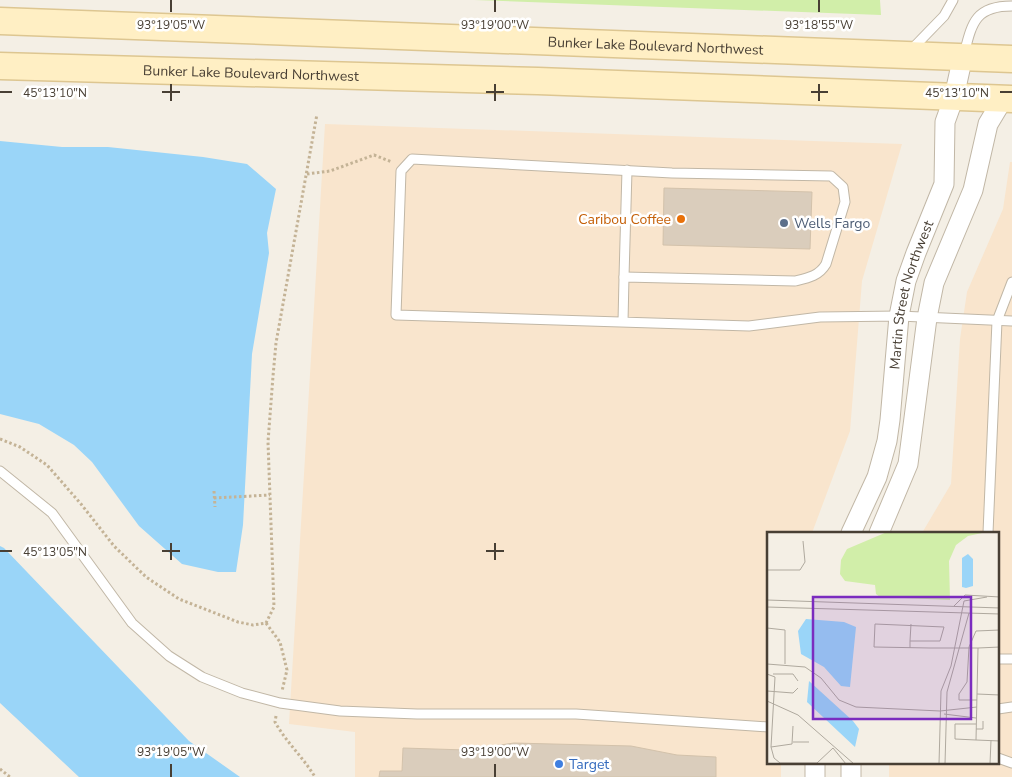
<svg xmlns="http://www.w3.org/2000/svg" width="1012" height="777" viewBox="0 0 1012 777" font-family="'Nunito Sans',sans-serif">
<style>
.commercial{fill:#f9e5cd}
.green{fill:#d1eea9}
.water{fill:#9ad5f8}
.building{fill:#dacdbc;stroke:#d3c2ab}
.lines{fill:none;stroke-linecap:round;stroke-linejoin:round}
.lane-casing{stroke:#c1b7a6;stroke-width:11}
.street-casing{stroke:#c1b7a6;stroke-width:21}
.secondary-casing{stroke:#ddc691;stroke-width:29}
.path{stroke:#c4b396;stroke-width:3;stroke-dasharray:2.5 2.5;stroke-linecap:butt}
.lane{stroke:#fff;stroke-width:9}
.street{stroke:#fff;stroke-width:19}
.secondary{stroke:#ffefc4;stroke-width:26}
.ticks{fill:none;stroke:#483f34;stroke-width:2}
.food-dot{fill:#e8710a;stroke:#fff;stroke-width:2}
.service-dot{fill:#5c6f8a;stroke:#fff;stroke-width:2}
.shop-dot{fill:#3f7fe0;stroke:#fff;stroke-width:2}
.labels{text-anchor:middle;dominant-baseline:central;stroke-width:5;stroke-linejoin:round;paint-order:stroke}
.street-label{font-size:14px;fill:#483f34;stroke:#fff}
.food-label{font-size:14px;fill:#c56008;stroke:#fff;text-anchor:end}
.service-label{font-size:14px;fill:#4e5e75;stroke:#fff;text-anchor:start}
.shop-label{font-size:14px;fill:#366cbe;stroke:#fff;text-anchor:start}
.inset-road{fill:none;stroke:#afa99e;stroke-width:1}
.view{fill:#7b2cbf;fill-opacity:0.15;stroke:#7b2cbf;stroke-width:2.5}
.inset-edge{fill:none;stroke:#483f34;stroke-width:2.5}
.ticks-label{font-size:12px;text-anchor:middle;fill:#483f34;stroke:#fff;stroke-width:5;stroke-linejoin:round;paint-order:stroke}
</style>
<rect width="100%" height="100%" fill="#f4efe5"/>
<g class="commercial">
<path d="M325,124L902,144L862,281L850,431L812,533H768V763H781V777H355V732L289,724Z"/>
<path d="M1010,162H1012V777H889V763H998V533H922L951,484L960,339L967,292L1003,209Z"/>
</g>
<path class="green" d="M474,0H880L881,15Z"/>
<g class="water">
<path d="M0,141L62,147H108L203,157L247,164L276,189L267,233L269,253L267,265L252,354L243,525L236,572H218L182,564L139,526L92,462L74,445L39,424L0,414Z"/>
<path d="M0,546L4,548L189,741L240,777H79L0,703Z"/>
</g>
<g class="building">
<path d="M664,188L812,192L810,249L663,245Z"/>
<path d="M514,743L631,746L677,755L716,757V777H379L380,771H402L403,748L466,750Z"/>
</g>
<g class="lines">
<defs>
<g id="lane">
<path d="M910,51L944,16L953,0"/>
<path d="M964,54C972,23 975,6 1012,6"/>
<path d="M624,277L627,170"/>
<path d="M623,322L624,277L795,281C808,278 819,276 826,264L845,202L843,187L831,176L672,173L412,159L401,171L396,315L749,326L820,317L899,316L1012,321"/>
<path d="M0,471L52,513L132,623L169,656L202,677L242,693L280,703L340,711L417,714H576L768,727"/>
<path d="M988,533L997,321L1012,282"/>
<path d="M998,659H1012"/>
<path d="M998,709L1012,707"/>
<path d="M998,758L1012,763"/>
</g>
<g id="street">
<path id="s1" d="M851,533L877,477L887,441L890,420L899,316L906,281L916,253L944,184L945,122L954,97L963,56"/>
<path d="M879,533L908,464L927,318L934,283L973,190L988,124L1003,99"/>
<path d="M815,777V763"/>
<path d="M851,777V763"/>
</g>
<g id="secondary">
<path id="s2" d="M0,21L1012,59"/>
<path id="s3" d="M0,66L538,81L1012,99"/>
</g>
</defs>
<use href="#lane" class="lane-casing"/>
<use href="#street" class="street-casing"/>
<use href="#secondary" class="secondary-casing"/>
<g class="path">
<path d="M307,174L330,171L374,155L392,162"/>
<path d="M0,439L20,447L47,465L81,504L114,546L146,577L179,599L238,622L253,625L266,623L274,607L268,442L273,376L276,343L317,114"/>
<path d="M214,491L215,507"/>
<path d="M214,498L270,495"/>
<path d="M266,623L280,642L287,670L282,691"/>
<path d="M276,716L275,722C286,742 303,757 315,777"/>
<path d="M0,769L10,777"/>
</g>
<use href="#lane" class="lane"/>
<use href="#street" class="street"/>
<use href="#secondary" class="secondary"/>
</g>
<path class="ticks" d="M171,0V12M495,0V12M819,0V12M171,84V101M495,84V101M819,84V101M0,92H12M162,92H180M486,92H504M811,92H828M1000,92H1012M171,543V560M495,543V560M0,551H12M162,551H180M486,551H504M171,764V777M495,764V777"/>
<circle class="food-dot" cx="681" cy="219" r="5"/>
<circle class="service-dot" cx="784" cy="223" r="5"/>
<circle class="shop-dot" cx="559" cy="764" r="5"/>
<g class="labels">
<g class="street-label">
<text stroke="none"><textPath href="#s2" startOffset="656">Bunker Lake Boulevard Northwest</textPath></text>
<text stroke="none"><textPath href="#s3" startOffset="251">Bunker Lake Boulevard Northwest</textPath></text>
<text stroke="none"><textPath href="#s1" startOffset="248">Martin Street Northwest</textPath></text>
</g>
<g class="food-label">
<text x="671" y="219">Caribou Coffee</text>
</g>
<g class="service-label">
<text x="794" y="223">Wells Fargo</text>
</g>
<g class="shop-label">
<text x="569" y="764">Target</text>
</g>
</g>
<g transform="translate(767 532)">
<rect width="232" height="232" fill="#f4efe5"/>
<path d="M120,0H220L201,4L189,13L182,29L183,68L113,65L109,62L108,53L78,49L73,42L74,28L80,17Z" fill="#d1eea9"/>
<path d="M201,22L206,27V54L199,56L195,55V26ZM39,87L77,90L89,95L83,155L74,154L57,135L34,122L31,99ZM42,149L86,189L92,197L88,215L40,170Z" fill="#9ad5f8"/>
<path class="inset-road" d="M0,38H33L38,30L36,9M0,68L233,76M187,74L198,63L233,65M0,75L233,82M0,96L18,98V132M143,109L144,92M143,116V109H173L177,95L108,92L107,115L163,116H211L209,208L233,209M211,116L233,115M0,132L38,135L54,146L72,168L89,175L173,179L210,175M0,142L8,145L4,215L7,226L13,231H50L66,216M6,142H26L31,149M0,159L26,161L31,156M210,162L233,163M210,168H192V162L200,150L202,115L209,99L233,98M0,169L31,183L87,232M177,182L209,186M209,197H216V189M209,208L188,207V192H209M26,210H42M4,215L25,212L26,194M66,216L79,232M172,232L174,159L184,134L197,69L220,65M178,232L180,160L202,81M223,232L224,208"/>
<path class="view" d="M46,65H204V187H46Z"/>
<rect width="232" height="232" class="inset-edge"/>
</g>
<g class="ticks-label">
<text x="171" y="29">93°19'05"W</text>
<text x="495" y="29">93°19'00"W</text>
<text x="819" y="29">93°18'55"W</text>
<text x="55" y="97">45°13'10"N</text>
<text x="957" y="97">45°13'10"N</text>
<text x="55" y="556">45°13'05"N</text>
<text x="171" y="756">93°19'05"W</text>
<text x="495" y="756">93°19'00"W</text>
</g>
</svg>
